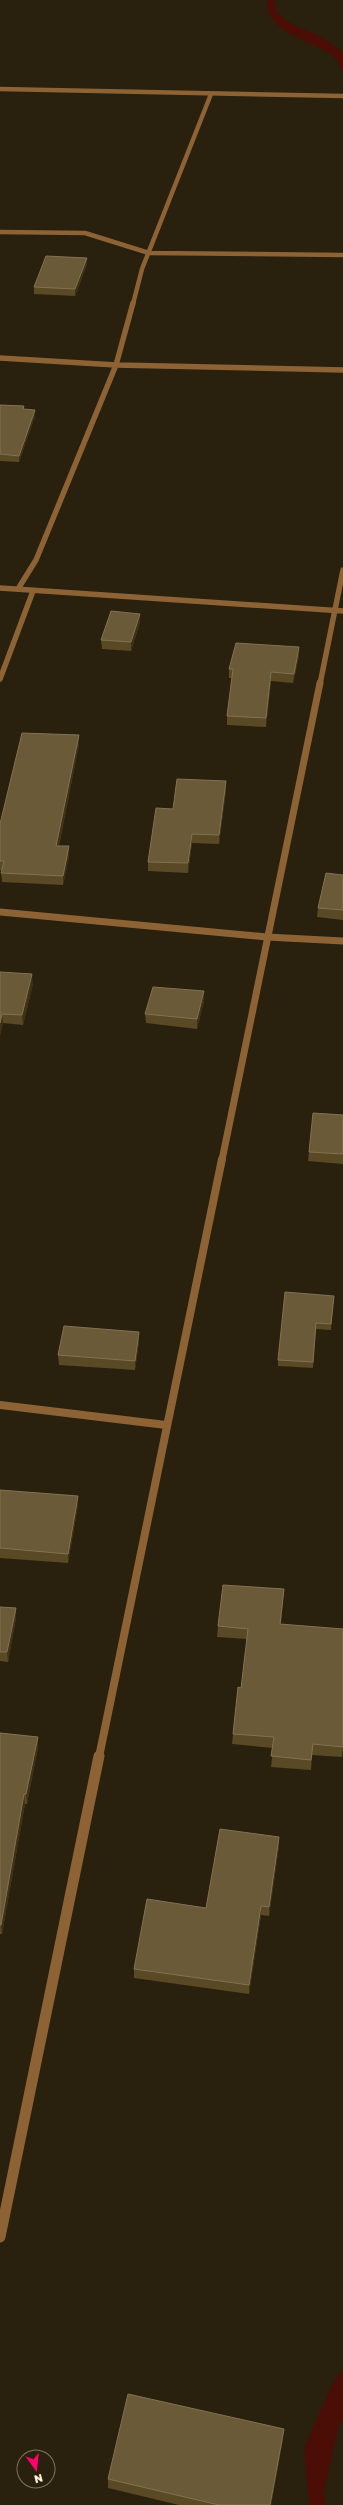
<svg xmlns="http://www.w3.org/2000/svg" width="343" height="2505" viewBox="0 0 343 2505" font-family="'Golos Text',sans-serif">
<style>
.water{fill:#4b0e06}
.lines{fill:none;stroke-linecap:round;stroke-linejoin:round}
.street-far4{stroke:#8d6335;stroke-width:4.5}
.street-far3{stroke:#8d6335;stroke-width:5.5}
.street-far2{stroke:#8d6335;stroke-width:7}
.street-far1{stroke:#8d6335;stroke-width:8}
.street{stroke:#8d6335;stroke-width:11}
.wall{fill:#594925}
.shaded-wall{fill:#3f3114}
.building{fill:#6b5a38;stroke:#827251}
</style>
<rect width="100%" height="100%" fill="#2a200e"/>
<g class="water">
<path d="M267,0H275C273,22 306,29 320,36C329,41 336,47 343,53V71C339,67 337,59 333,56C314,40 266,35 267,0Z"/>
<path d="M343,2369V2420L339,2425L324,2491L326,2505H309L304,2448L332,2385Z"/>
</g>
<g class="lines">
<g class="street-far4">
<path d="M0,89L343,96"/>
<path d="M0,232L85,233L149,253L343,255"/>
<path d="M133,304L142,269L211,94"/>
</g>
<g class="street-far3">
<path d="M0,358L116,365L343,370"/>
<path d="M0,588L343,611"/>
<path d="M18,589L36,560L116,365L133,303"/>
<path d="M0,679L33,591"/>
<path d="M320,684L343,570"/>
</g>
<g class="street-far2">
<path d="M0,912L267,937L343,941"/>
<path d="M222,1160L320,683"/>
</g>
<g class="street-far1">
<path d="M0,1405L166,1425"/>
<path d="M99,1757L222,1159"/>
</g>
<path class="street" d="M0,2237L99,1756"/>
</g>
<g class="wall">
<path d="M87,264L75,296L34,294V287Z"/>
<path d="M0,405L24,406V409L35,416L19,462L0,461Z"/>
<path d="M140,622L131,651L102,649L101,640Z"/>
<path d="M299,656L293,683L271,681L266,727L227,725V716L232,678H229V669Z"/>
<path d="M79,735V744L59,846L69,856L63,885L2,882L1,873L2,870H0V824Z"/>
<path d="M226,781V790L219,844L192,843L188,873L148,871V862L173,809Z"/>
<path d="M343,875V920L317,917L318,908Z"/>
<path d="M0,972L33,984L23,1025L3,1023L0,1035Z"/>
<path d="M204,1001L197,1029L146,1023L145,1014Z"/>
<path d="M343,1115V1164L308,1161L309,1152Z"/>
<path d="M334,1296L331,1330L316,1329L313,1368L278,1366V1360Z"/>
<path d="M139,1341L135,1370L59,1365L58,1355Z"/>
<path d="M0,1490L78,1496V1505L68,1563L0,1558Z"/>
<path d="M284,1589L281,1624L343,1746L342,1757L312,1755L311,1770L271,1767L273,1748L232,1744L233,1734L241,1688L247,1639L217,1637L218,1626Z"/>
<path d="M0,1607L16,1618L8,1662L0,1661Z"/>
<path d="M0,1733L38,1737V1747L27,1804H25L2,1934H0Z"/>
<path d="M279,1846L269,1916L261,1915L249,1994L134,1978V1969Z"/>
<path d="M283,2439L271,2505H179L108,2488V2479Z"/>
</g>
<g class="shaded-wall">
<path d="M87,258V264L75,296V289Z"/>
<path d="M35,410V416L19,462V456Z"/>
<path d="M140,614V622L131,651V642Z"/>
<path d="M299,647V656L293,683L294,674Z"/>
<path d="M271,672V681L266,727V718Z"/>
<path d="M79,735V744L57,855L56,846Z"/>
<path d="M226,781V790L219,844V835Z"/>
<path d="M192,834V843L188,873V863Z"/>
<path d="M69,846V856L63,885V876Z"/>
<path d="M32,974L33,984L23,1025L22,1015Z"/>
<path d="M204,991V1001L197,1029V1019Z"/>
<path d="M2,1014L3,1023L0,1035V1023Z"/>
<path d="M139,1332V1341L135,1370V1361Z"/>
<path d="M78,1496V1505L68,1563V1554Z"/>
<path d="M284,1589L283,1600L280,1635V1624Z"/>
<path d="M16,1608V1618L8,1662L7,1652Z"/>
<path d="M38,1737V1747L27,1804L26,1794Z"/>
<path d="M24,1794L25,1804L2,1934L1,1925Z"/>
<path d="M279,1837V1846L269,1916V1907Z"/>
<path d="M261,1906V1915L249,1994V1985Z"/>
<path d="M284,2429L283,2439L271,2505H270Z"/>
</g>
<g class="building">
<path d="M46,256L87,258L75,289L34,287Z"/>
<path d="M0,405L24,406L23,409L35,410L19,456L0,454Z"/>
<path d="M111,611L140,614L131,642L101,640Z"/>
<path d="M236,643L299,647L294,674L271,672L266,718L227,716L233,669H229Z"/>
<path d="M22,733L79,735L56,846H69L63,876L1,873L4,861H0V824Z"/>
<path d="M177,779L226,781L219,835L192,834L188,863L148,862L156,808L173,809Z"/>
<path d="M326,873L343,875V910L318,908Z"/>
<path d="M0,972L32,974L22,1015L2,1014L0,1023Z"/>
<path d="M153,987L204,991L197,1019L145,1014Z"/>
<path d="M313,1113L343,1115V1154L309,1152Z"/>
<path d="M285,1292L334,1296L331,1324L316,1323L313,1362L278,1360Z"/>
<path d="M64,1326L139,1332L135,1361L58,1355Z"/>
<path d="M0,1490L78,1496L68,1554L0,1548Z"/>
<path d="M223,1585L284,1589L280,1624L343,1629V1747L313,1744L311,1760L271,1756L274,1737L233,1734L238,1687L241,1688L248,1629L218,1626Z"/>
<path d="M0,1607L16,1608L7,1652H0Z"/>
<path d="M0,1733L38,1737L26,1794H24L1,1925H0Z"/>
<path d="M220,1829L279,1837L269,1907L261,1906L249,1985L134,1969L147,1899L206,1908Z"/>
<path d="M128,2394L284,2429L270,2505H219L108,2479Z"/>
</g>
<g transform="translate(36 2469) rotate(165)"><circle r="19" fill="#2a200e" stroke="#7f735e"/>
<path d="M0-3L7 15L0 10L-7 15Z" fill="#ff036c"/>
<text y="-6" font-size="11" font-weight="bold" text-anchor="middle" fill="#ffefd7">N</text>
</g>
</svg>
